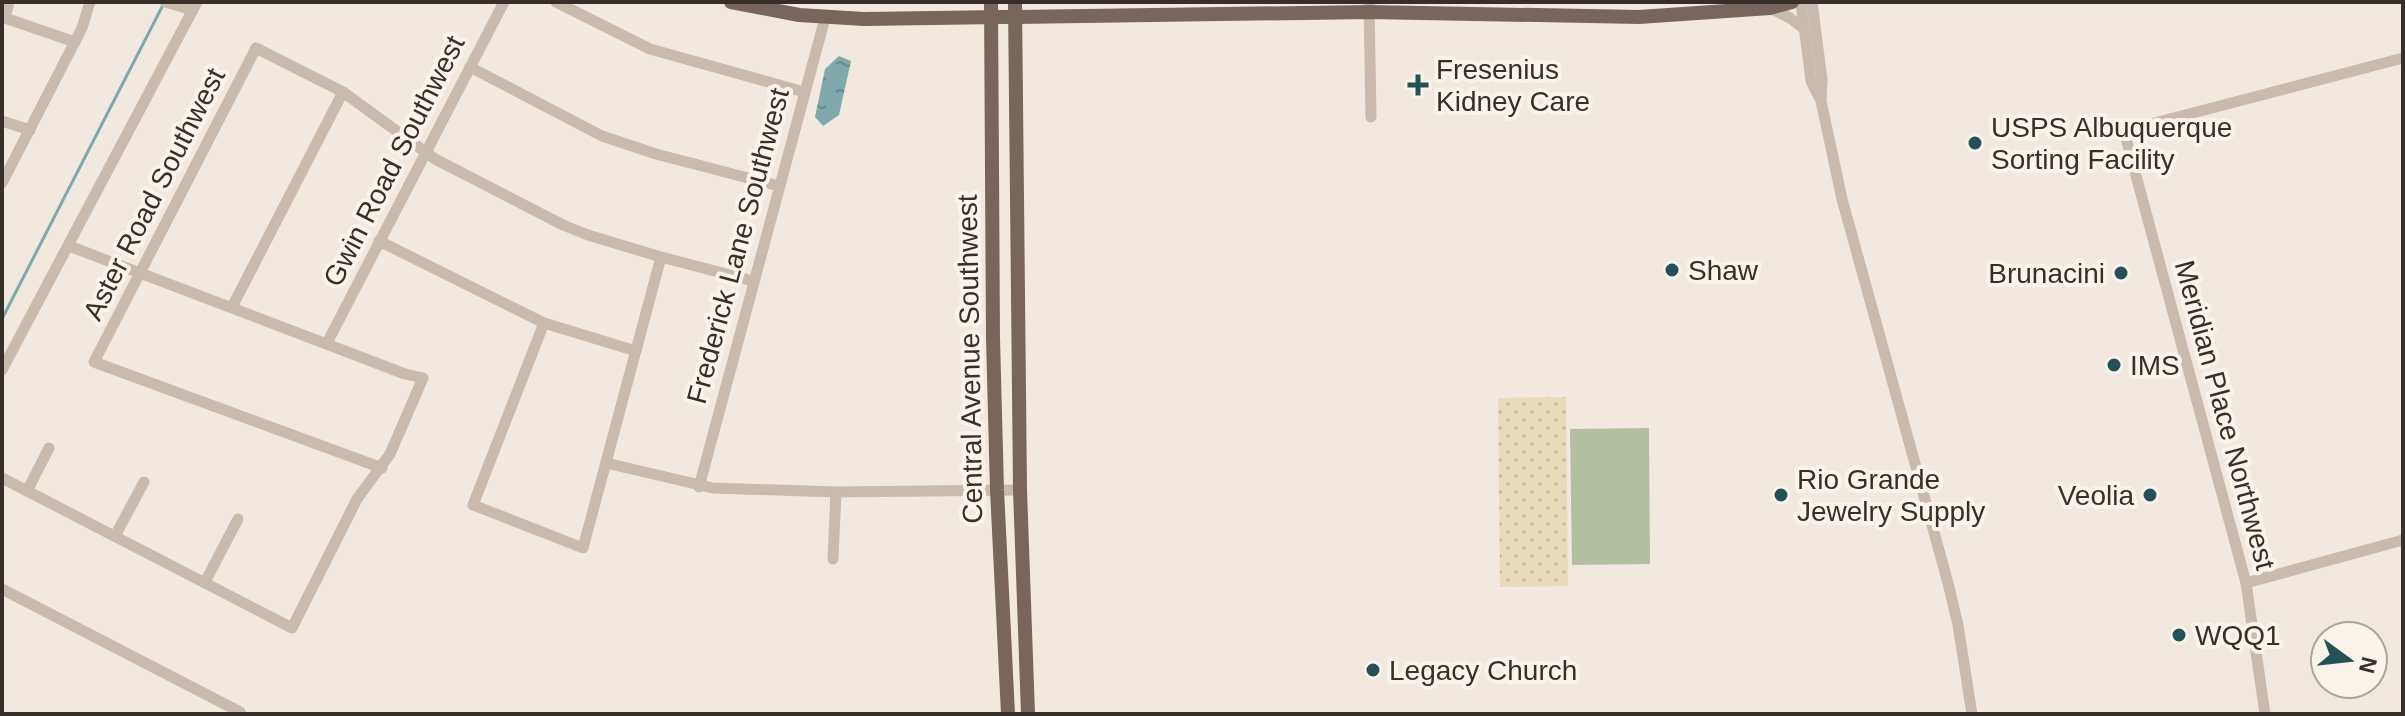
<svg xmlns="http://www.w3.org/2000/svg" width="2405" height="716" viewBox="0 0 2405 716" font-family="Arial,sans-serif">
<style>
.sand{fill:url(#sand-dots)}
.garden{fill:#b4bfa0}
.water{fill:url(#water-ripples)}
.lines{fill:none;stroke-linecap:round;stroke-linejoin:round}
.stream{stroke:#81a9ac;stroke-width:3}
.minor{stroke:#c8baac;stroke-width:11}
.major{stroke:#78665d;stroke-width:14}
.poi-dot{fill:#235155;stroke:#f9f3ec;stroke-width:3}
.labels{text-anchor:middle;dominant-baseline:central;stroke-width:8;stroke-linejoin:round;paint-order:stroke}
.poi-label{font-size:28px;fill:#372f2a;stroke:#f9f3ec;text-anchor:start}
.street-label{font-size:28px;fill:#372f2a;stroke:#f9f3ec}
</style>
<defs>
<pattern id="sand-dots" width="8" height="8" patternUnits="userSpaceOnUse" patternTransform="scale(2)"><rect width="8" height="8" fill="#e9dab9"/><path d="M2 2h.1M6 6h.1" fill="none" stroke="#c8bb9f" stroke-width="1.8" stroke-linecap="round"/></pattern>
<pattern id="water-ripples" width="26" height="14" patternUnits="userSpaceOnUse" patternTransform="scale(2)"><rect width="26" height="14" fill="#81a9ac"/><path d="M2 4q2-2 4 0t4 0M15 11q2-2 4 0t4 0" fill="none" stroke="#6a8a8c"/></pattern>
</defs>
<rect width="100%" height="100%" fill="#f1e9e0"/>
<path class="sand" d="M1566,397L1568,586L1500,587L1498,398Z"/>
<path class="garden" d="M1649,428L1650,564L1572,565L1570,429Z"/>
<path class="water" d="M839,56L851,61L839,115L823,126L815,117L825,69Z"/>
<g class="lines">
<path class="stream" d="M2,319L163,5"/>
<g class="minor">
<path d="M165,2L193,10"/>
<path d="M556,2L650,49L804,92"/>
<path d="M1369,2L1371,117"/>
<path d="M1801,2L1811,81L1819,97"/>
<path d="M1812,2L1822,80L1821,101L1842,199L1948,583L1958,625L1972,714"/>
<path d="M1770,8L1790,18L1803,28"/>
<path d="M2,17L75,42"/>
<path d="M5,18L9,2"/>
<path d="M470,67L602,136L656,154L779,186"/>
<path d="M2,121L30,130"/>
<path d="M2,183L82,28L90,2"/>
<path d="M379,241L544,323L636,351"/>
<path d="M232,307L343,92"/>
<path d="M544,323L473,505L583,548L661,257"/>
<path d="M327,343L504,2"/>
<path d="M2,370L197,2"/>
<path d="M606,463L713,488L836,492L1020,490"/>
<path d="M382,468L94,362L256,48L343,92L435,159L563,225L588,235L661,257L753,281"/>
<path d="M2,478L292,628L357,499L390,454L423,378L405,374L69,246"/>
<path d="M699,487L825,18"/>
<path d="M27,491L49,448"/>
<path d="M115,536L144,482"/>
<path d="M833,559L836,492"/>
<path d="M205,582L238,519"/>
<path d="M2246,583L2403,540"/>
<path d="M2,589L240,712"/>
<path d="M2265,714L2246,583L2124,131L2403,58"/>
</g>
<g class="major">
<path d="M731,2L799,15L864,19L1370,12L1639,17L1770,8L1792,2"/>
<path d="M991,2L993,338L997,490L1008,714"/>
<path d="M1015,2L1020,490L1028,714"/>
</g>
</g>
<g class="poi-dot">
<path d="M1414 73h8v8h8v8h-8v8h-8v-8h-8v-8h8z"/>
<circle cx="1975" cy="143" r="8"/>
<circle cx="1672" cy="270" r="8"/>
<circle cx="2121" cy="273" r="8"/>
<circle cx="2114" cy="365" r="8"/>
<circle cx="1781" cy="495" r="8"/>
<circle cx="2150" cy="495" r="8"/>
<circle cx="2179" cy="635" r="8"/>
<circle cx="1373" cy="670" r="8"/>
</g>
<g class="labels">
<g class="poi-label">
<text x="1436" y="69">Fresenius<tspan x="1436" dy="32">Kidney Care</tspan></text>
<text x="1991" y="127">USPS Albuquerque<tspan x="1991" dy="32">Sorting Facility</tspan></text>
<text x="1688" y="270">Shaw</text>
<text x="2105" y="273" text-anchor="end">Brunacini</text>
<text x="2130" y="365">IMS</text>
<text x="1797" y="479">Rio Grande<tspan x="1797" dy="32">Jewelry Supply</tspan></text>
<text x="2134" y="495" text-anchor="end">Veolia</text>
<text x="2195" y="635">WQQ1</text>
<text x="1389" y="670">Legacy Church</text>
</g>
<g class="street-label">
<text transform="translate(394 161) rotate(-63)">Gwin Road Southwest</text>
<text transform="translate(154 194) rotate(-63)">Aster Road Southwest</text>
<text transform="translate(738 246) rotate(-75)">Frederick Lane Southwest</text>
<text transform="translate(970 359) rotate(-91)">Central Avenue Southwest</text>
<text transform="translate(2225 415) rotate(75)">Meridian Place Northwest</text>
</g>
</g>
<rect width="2405" height="716" fill="none" stroke="#372f2a" stroke-width="8"/>
<g transform="translate(2349 660) rotate(105)"><circle r="38" fill="#f9f3ec" stroke="#aba59e" stroke-width="2"/>
<path d="M0-6L14 30L0 20L-14 30Z" fill="#235155"/>
<text y="-12" font-size="22" font-weight="bold" text-anchor="middle" fill="#372f2a">N</text>
</g>
</svg>
